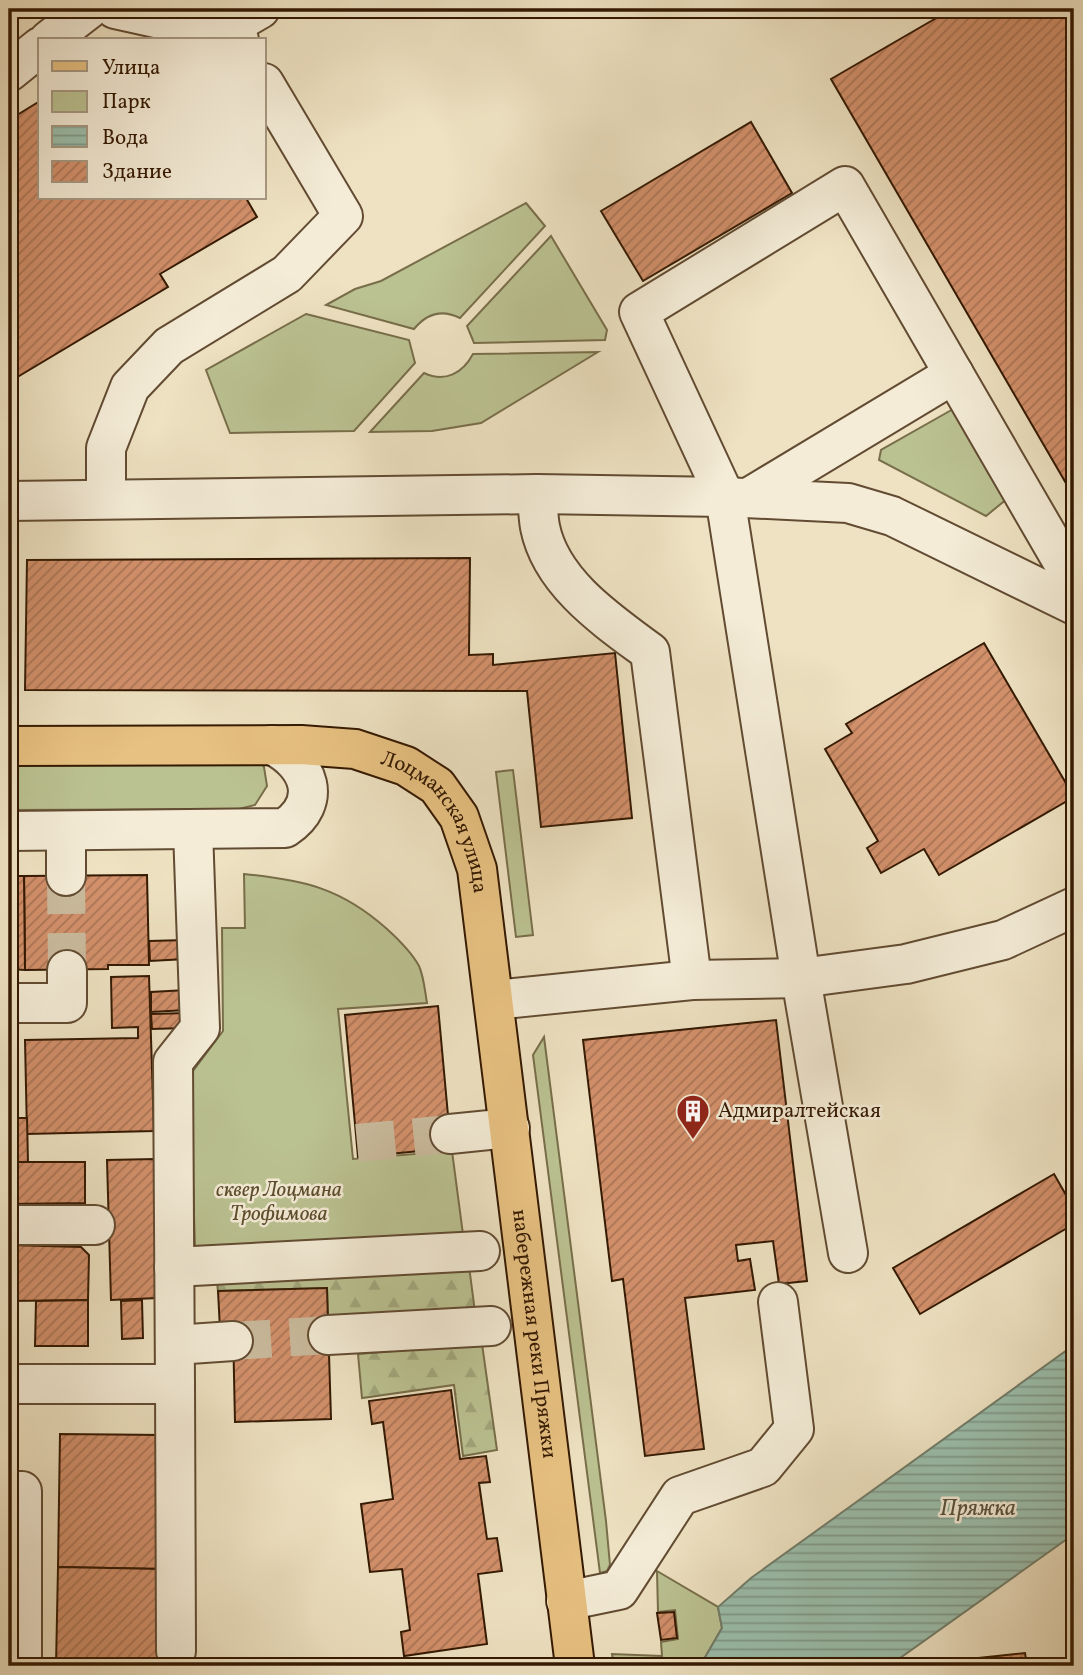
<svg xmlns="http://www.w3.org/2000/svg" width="1083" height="1675" viewBox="0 0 1083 1675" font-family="Vollkorn,serif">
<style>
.green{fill:#bbc292;stroke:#786e4a;stroke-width:2}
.forest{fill:url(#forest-firs);stroke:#786e4a;stroke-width:2}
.water{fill:url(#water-rules);stroke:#727d69;stroke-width:2}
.building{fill:url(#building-hatch);stroke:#341902;stroke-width:2}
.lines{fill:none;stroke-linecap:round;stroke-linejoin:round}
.minor-tunnel{stroke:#c9ba9c;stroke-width:38;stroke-dasharray:38 19;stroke-linecap:butt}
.minor-casing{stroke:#624b32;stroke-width:42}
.major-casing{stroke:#341902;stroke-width:42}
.minor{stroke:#f4ecd7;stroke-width:38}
.major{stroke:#e7c181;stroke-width:38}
.labels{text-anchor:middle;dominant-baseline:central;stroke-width:5;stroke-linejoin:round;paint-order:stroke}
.street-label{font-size:21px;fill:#341902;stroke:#f4ecd7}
.poi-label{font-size:21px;fill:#341902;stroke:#f4ecd7;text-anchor:start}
.park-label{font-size:21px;font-style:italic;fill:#5c4c2d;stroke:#f4ecd7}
.water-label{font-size:23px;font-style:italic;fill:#58533e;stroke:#f4ecd7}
</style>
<defs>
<pattern id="forest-firs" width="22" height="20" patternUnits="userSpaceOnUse" patternTransform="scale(1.75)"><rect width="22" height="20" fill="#bbc292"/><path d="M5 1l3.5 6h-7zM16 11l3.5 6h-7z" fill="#a1a67c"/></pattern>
<pattern id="water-rules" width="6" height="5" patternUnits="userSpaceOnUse" patternTransform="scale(1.75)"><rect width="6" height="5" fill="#9bbfad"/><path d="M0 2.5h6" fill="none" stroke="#7f9a8b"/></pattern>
<pattern id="building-hatch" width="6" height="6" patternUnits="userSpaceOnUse" patternTransform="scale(1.75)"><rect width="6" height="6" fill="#d2906b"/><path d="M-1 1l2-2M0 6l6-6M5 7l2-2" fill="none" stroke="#ab7556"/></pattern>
</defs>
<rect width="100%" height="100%" fill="#eee2c2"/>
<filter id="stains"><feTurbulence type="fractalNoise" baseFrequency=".00286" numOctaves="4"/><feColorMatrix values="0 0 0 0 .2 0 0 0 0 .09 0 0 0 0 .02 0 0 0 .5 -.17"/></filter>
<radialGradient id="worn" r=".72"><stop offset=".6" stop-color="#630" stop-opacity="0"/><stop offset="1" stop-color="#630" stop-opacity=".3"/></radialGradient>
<g class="green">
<path d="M526,203L545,226L460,318C442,309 427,313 414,329L326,305L355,289L381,281Z"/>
<path d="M551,236L607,330L605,340L474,343L467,326Z"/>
<path d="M306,314L409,340L415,363L354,431L230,433L206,370Z"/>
<path d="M598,352L481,423L432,431L370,432L424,373C445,383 463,373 473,354Z"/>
<path d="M955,408L1008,498L986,516L879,460L881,450Z"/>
<path d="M9,757L258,760L264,767L267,786L255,805L239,809L9,810Z"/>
<path d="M513,770L533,935L516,937L496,772Z"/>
<path d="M244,874C304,880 341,888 387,929C398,939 412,953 419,966C424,977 425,992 427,1003L338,1009L353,1159L452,1151L464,1242L327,1288L218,1291L217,1277L195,1250L190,1075L223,1031L222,928H245Z"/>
<path d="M544,1037L606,1521L610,1565L607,1571L600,1573L533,1055Z"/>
<path d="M657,1571L718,1607L722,1628L700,1666H614L612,1654L662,1656L661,1642L678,1639L675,1610L658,1612Z"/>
</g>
<g class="forest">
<path d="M469,1266L475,1312L328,1324L327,1288L218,1291L217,1278Z"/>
<path d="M482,1344L497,1450L463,1456L454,1385L362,1398L358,1354Z"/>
</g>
<path class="water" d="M1074,1345V1534L896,1661L893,1666H700L722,1628L718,1607L751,1578Z"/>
<g class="building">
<path d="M952,9H1074V497L831,79Z"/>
<path d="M40,101V198H246L257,217L160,274L168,287L9,382V120Z"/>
<path d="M751,122L792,193L643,281L601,211Z"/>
<path d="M470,558L469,655L493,654V665L615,653L632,818L541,827L527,691L25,690L27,560Z"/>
<path d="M984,643L1074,797L939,875L924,849L881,873L867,848L878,841L825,749L852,733L846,724Z"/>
<path d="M147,875L149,965H108V969L25,970L24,876Z"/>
<path d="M9,876H24L25,970L9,969Z"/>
<path d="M186,940V959L150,961L149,941Z"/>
<path d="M149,976L154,1131L27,1134L25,1040L138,1038V1027L112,1028L111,977Z"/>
<path d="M186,990L187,1010L151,1012V992Z"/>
<path d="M438,1006L451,1148L358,1157L345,1015Z"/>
<path d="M186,1013V1028L152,1029L151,1014Z"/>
<path d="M776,1020L807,1281L779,1284L773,1241L736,1245L738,1261L750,1259L755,1290L685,1298L704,1449L645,1456L623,1279L612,1281L583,1040Z"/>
<path d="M9,1118H27L28,1162H9Z"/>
<path d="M155,1159L158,1298L111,1300L107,1160Z"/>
<path d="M9,1162H85V1203L9,1204Z"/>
<path d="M1054,1174L1074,1209V1224L920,1314L893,1268Z"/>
<path d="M9,1245L81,1247L89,1255L88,1300L9,1301Z"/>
<path d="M327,1288L331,1419L235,1422L233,1329H220L218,1291Z"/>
<path d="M88,1300V1346H35L36,1301Z"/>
<path d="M142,1300L143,1338L122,1339L121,1301Z"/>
<path d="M451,1390L460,1459L486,1456L490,1482L479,1483L487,1539L497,1538L502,1571L478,1574L487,1644L404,1656L401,1632L410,1630L402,1569L370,1572L361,1504L393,1499L383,1422L372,1424L369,1401Z"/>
<path d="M60,1434L163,1435L161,1569L58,1567Z"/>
<path d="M58,1567L161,1569L158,1666H56Z"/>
<path d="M674,1612L677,1638L661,1640L657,1613Z"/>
<path d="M1025,1653L1027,1666H932V1663Z"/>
</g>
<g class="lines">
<g class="minor-tunnel">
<path d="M66,876L67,970"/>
<path d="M357,1143L450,1134"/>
<path d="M233,1341L328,1335"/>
</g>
<defs>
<g id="minor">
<path d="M115,9L178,23L231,26"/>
<path d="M49,40L89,9"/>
<path d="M239,40L231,26L260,9"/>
<path d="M9,72L40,47"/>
<path d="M537,494C538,505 538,516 540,527C551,583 608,621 650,652L692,980"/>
<path d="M748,498L954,374"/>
<path d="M106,499V448L130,387L169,346L287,274L343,216L264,83"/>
<path d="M9,501L537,494L725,497L848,503L892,516L1074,605"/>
<path d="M9,831L285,828C324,802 309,763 272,745"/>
<path d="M66,876V831"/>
<path d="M494,1000L692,980L801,978L906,964L1003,940L1074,907"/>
<path d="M9,1003H67V970"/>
<path d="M450,1134L510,1128"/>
<path d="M9,1225H95"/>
<path d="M848,1253L801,978L725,497L639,312L845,186L1072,578V601"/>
<path d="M174,1267L480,1251"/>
<path d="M328,1335L491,1326"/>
<path d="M175,1345L233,1341"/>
<path d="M9,1384H175L173,1062L200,1028L193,830"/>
<path d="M175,1384L176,1651"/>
<path d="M9,1491H22V1666"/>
<path d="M566,1601L619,1590L680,1496L763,1467L794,1429L778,1302"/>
</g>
<g id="major">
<path id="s1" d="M9,746L301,745L355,749L406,766L437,786L459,817L477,869L575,1666"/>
</g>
</defs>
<use href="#minor" class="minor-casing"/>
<use href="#major" class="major-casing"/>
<use href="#minor" class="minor"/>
<use href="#major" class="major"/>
</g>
<defs>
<symbol id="building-pin" viewBox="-11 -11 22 30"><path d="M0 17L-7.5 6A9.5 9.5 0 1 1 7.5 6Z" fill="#8f2418" stroke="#f4ecd7"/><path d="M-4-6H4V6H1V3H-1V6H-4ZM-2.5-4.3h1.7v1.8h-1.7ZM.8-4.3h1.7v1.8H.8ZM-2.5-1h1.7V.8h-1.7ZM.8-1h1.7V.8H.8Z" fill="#fff"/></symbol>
</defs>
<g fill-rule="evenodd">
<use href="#building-pin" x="674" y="1092" width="38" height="52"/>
</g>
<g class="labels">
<g class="street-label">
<text stroke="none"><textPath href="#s1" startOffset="464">Лоцманская улица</textPath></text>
<text stroke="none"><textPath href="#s1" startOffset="998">набережная реки Пряжки</textPath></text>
</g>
<g class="poi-label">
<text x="718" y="1111">Адмиралтейская</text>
</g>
<g class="park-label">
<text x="279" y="1190">сквер Лоцмана<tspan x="279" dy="24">Трофимова</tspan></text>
</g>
<g class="water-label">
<text x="978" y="1509">Пряжка</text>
</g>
</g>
<rect width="1083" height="1675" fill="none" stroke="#eee2c2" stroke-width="35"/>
<rect x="10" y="10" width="1062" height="1654" fill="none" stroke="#341902" stroke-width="3.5"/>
<rect x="18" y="18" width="1048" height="1640" fill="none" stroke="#341902" stroke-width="2"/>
<rect x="38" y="38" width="228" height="161" fill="#f4ecd7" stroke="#a79882" stroke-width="2"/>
<rect x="52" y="61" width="35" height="10" fill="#e7c181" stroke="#a79882" stroke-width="2"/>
<text x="102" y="74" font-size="21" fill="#341902">Улица</text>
<rect x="52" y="91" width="35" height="21" fill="#bbc292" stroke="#a79882" stroke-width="2"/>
<text x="102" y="108" font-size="21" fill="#341902">Парк</text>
<rect x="52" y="126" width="35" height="21" fill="url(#water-rules)" stroke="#a79882" stroke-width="2"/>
<text x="102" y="144" font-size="21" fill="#341902">Вода</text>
<rect x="52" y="161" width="35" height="21" fill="url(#building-hatch)" stroke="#a79882" stroke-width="2"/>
<text x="102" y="178" font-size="21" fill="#341902">Здание</text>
<rect width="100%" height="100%" filter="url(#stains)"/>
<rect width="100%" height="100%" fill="url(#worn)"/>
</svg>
